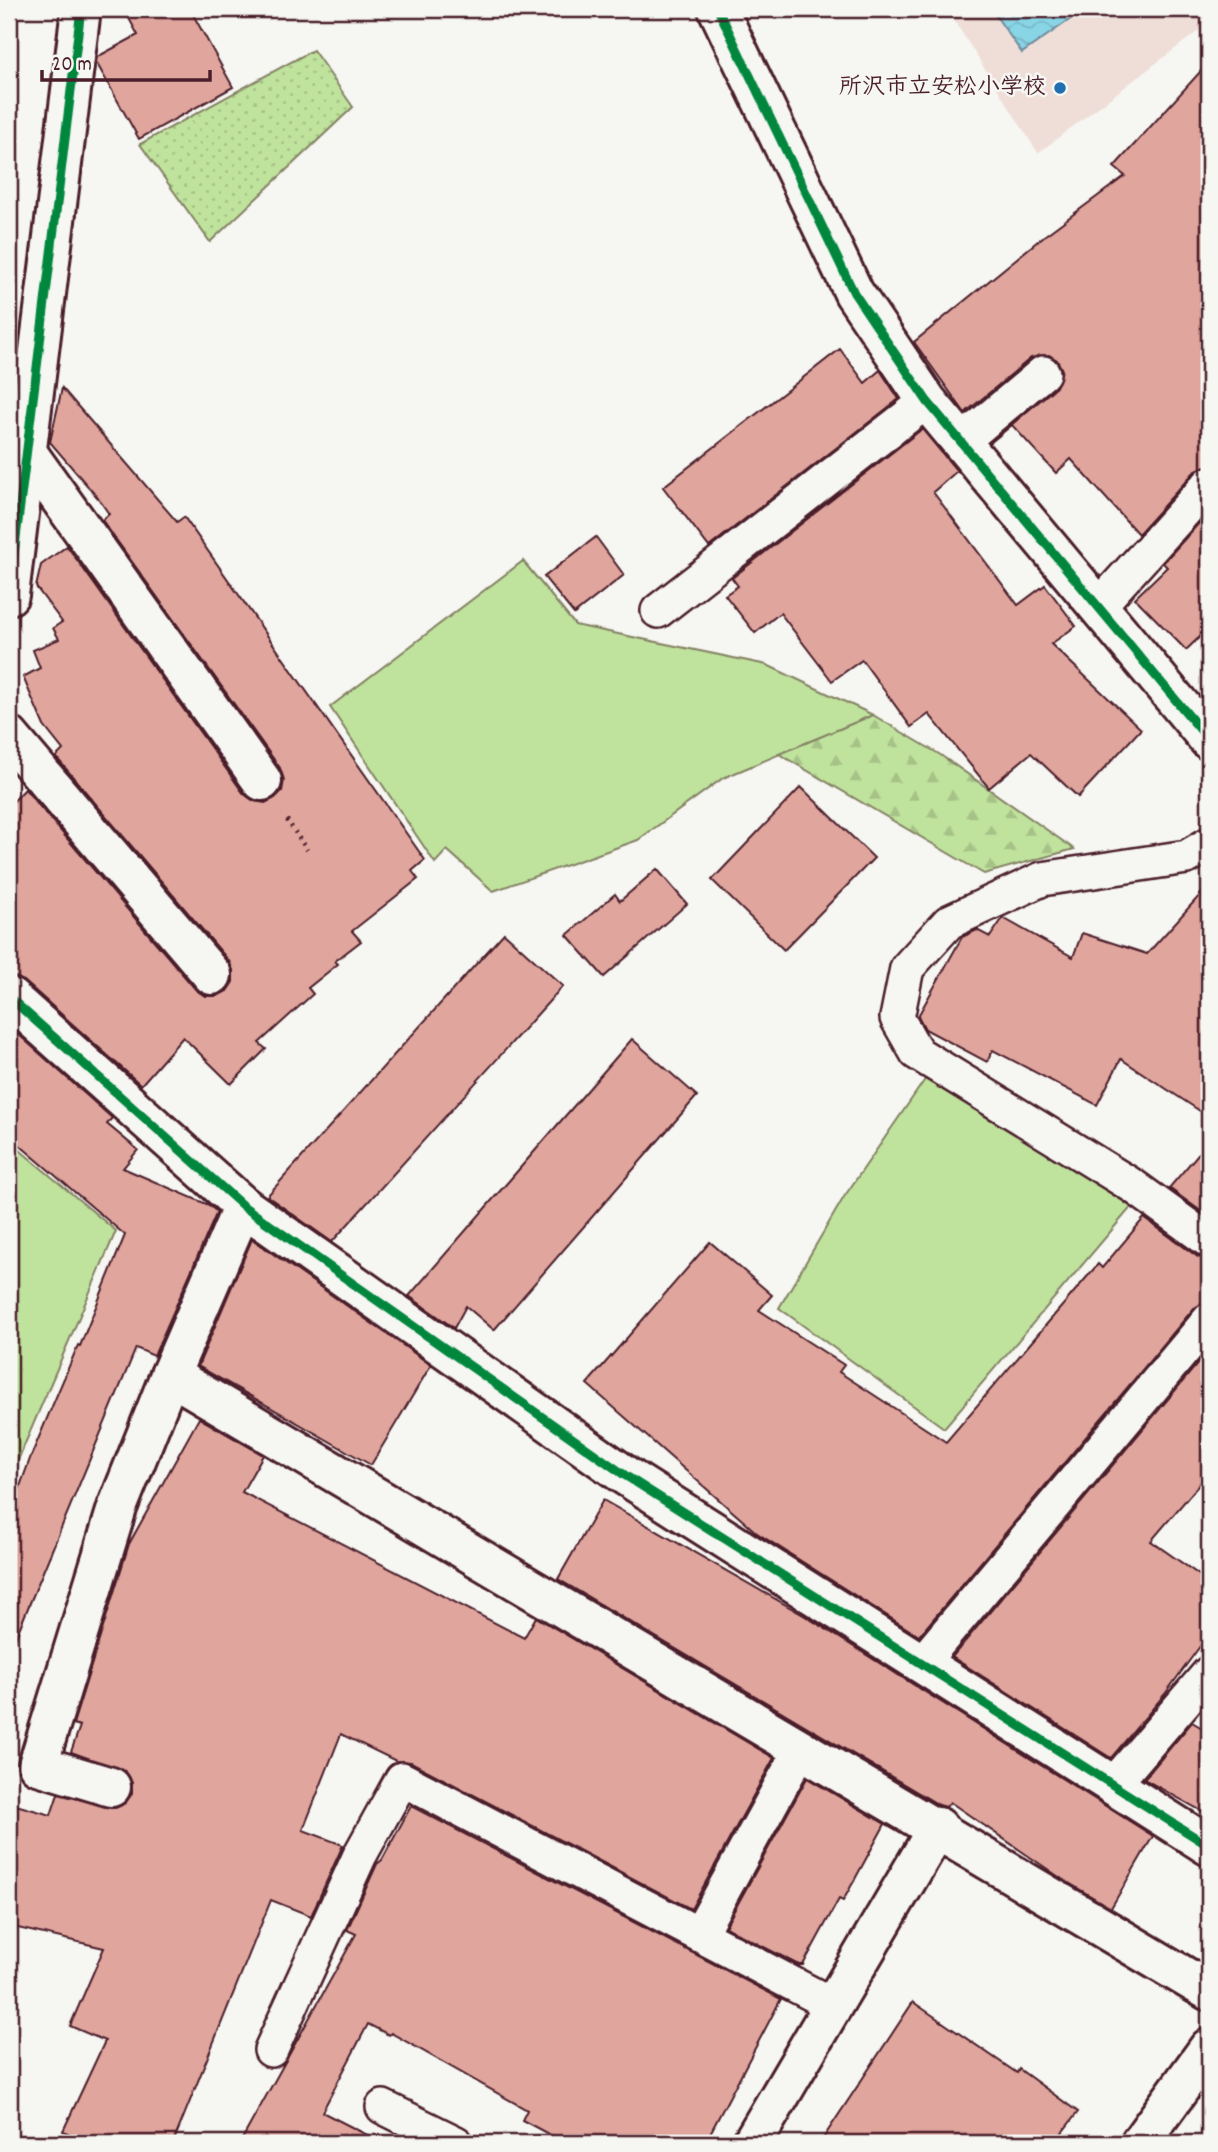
<svg xmlns="http://www.w3.org/2000/svg" width="1218" height="2152" viewBox="0 0 1218 2152" font-family="Dekko,'Klee One',sans-serif">
<style>
.built{fill:#efded8}
.green{fill:#bfe39d;stroke:#848164;stroke-width:2}
.forest{fill:url(#forest-firs);stroke:#848164;stroke-width:2}
.garden{fill:url(#garden-dots);stroke:#848164;stroke-width:2}
.water{fill:url(#water-waves);stroke:#6f8c9b;stroke-width:2}
.building{fill:#e0a69d;stroke:#4a1f2b;stroke-width:2}
.lines{fill:none;stroke-linecap:round;stroke-linejoin:round}
.service-casing{stroke:#4a1f2b;stroke-width:38}
.minor-casing{stroke:#4a1f2b;stroke-width:44}
.path{stroke:#4a1f2b;stroke-width:4.5;stroke-dasharray:2 5;stroke-linecap:butt}
.service{stroke:#f6f6f2;stroke-width:33}
.minor{stroke:#f6f6f2;stroke-width:38}
.rail{stroke:#4a1f2b;stroke-width:5;stroke-dasharray:10 5;stroke-linecap:butt}
.cycleway-casing{stroke:#f6f6f2;stroke-width:13}
.cycleway{stroke:#00873e;stroke-width:9}
.poi-dot{fill:#1f6fb2;stroke:#f6f6f2;stroke-width:2.5}
.labels{text-anchor:middle;dominant-baseline:central;stroke-width:5;stroke-linejoin:round;paint-order:stroke}
.poi-label{font-size:23px;font-weight:bold;fill:#4a1f2b;stroke:#f6f6f2;text-anchor:end}
</style>
<defs>
<pattern id="forest-firs" width="22" height="20" patternUnits="userSpaceOnUse" patternTransform="scale(1.75)"><rect width="22" height="20" fill="#bfe39d"/><path d="M5 1l3.5 6h-7zM16 11l3.5 6h-7z" fill="#a6c287"/></pattern>
<pattern id="garden-dots" width="8" height="8" patternUnits="userSpaceOnUse" patternTransform="scale(1.75)"><rect width="8" height="8" fill="#bfe39d"/><path d="M2 2h.1M6 6h.1" fill="none" stroke="#a6c287" stroke-width="1.8" stroke-linecap="round"/></pattern>
<pattern id="water-waves" width="16" height="10" patternUnits="userSpaceOnUse" patternTransform="scale(1.75)"><rect width="16" height="10" fill="#88d5e6"/><path d="M0 5q4-4 8 0t8 0" fill="none" stroke="#77b6c5"/></pattern>
</defs>
<rect width="100%" height="100%" fill="#f6f6f2"/>
<filter id="ink" filterUnits="userSpaceOnUse"><feTurbulence type="fractalNoise" baseFrequency=".0143" numOctaves="2"/><feDisplacementMap in="SourceGraphic" scale="14" xChannelSelector="R" yChannelSelector="G"/><feConvolveMatrix kernelMatrix="1 2 1 2 8 2 1 2 1" color-interpolation-filters="sRGB"/></filter>
<g filter="url(#ink)">
<path class="built" d="M947,9H1209V23L1038,153Z"/>
<g class="green">
<path d="M523,561L575,625L767,665L873,715L723,778L638,840L493,891L447,850L435,863L330,707Z"/>
<path d="M926,1078L1133,1205L944,1428L779,1308L844,1197Z"/>
<path d="M9,1141L116,1231L9,1481Z"/>
</g>
<path class="forest" d="M873,715L939,754L1074,849L984,874L779,754Z"/>
<path class="garden" d="M313,50L353,107L210,242L140,144Z"/>
<path class="water" d="M991,9H1085L1022,53Z"/>
<g class="building">
<path d="M124,9H190L233,87L139,139L96,62L97,57L138,35Z"/>
<path d="M1209,62V465L1195,471L1138,534L1071,459L1056,473L1012,425L990,443L1056,387L1062,370L1057,360L1049,355L1031,358L965,413L914,342L1044,236L1125,176L1114,167Z"/>
<path d="M840,349L865,383L880,370L899,399L709,547L663,487Z"/>
<path d="M62,388L177,522L184,517L425,860L412,871L418,879L352,931L361,941L335,961L338,964L308,988L313,994L259,1043L266,1049L231,1084L183,1037L141,1085L24,981L9,976V806L25,789L196,990L205,996H217L227,991L233,982V970L229,961L56,757L63,750L44,726L23,677L40,668L33,650L59,639L53,628L62,622L36,587L41,565L67,546L244,794L254,801L265,803L275,798L282,791L284,780L280,768L102,520L109,514L98,498L50,442Z"/>
<path d="M922,429L957,471L933,492L1018,605L1045,585L1076,626L1051,644L1141,729L1078,797L1031,753L989,788L929,714L911,727L862,660L832,681L780,613L755,633L725,595L738,586L732,578Z"/>
<path d="M1209,512V628L1186,650L1135,598L1167,567L1163,563Z"/>
<path d="M596,537L624,575L574,614L544,577Z"/>
<path d="M801,787L874,858L784,950L712,880Z"/>
<path d="M657,869L687,904L604,977L567,935L615,894L620,901Z"/>
<path d="M1209,885V1117L1121,1059L1097,1105L993,1050L987,1062L925,1029L918,1016L962,937L977,930L990,937L1003,918L1073,957L1082,933L1147,954Z"/>
<path d="M504,933L563,986L332,1242L267,1196Z"/>
<path d="M9,1026L112,1118L107,1124L138,1150L123,1168L209,1205L217,1212L154,1356L136,1348L10,1651L9,1517L31,1456L78,1345L80,1346L125,1235L9,1136Z"/>
<path d="M632,1039L697,1096L494,1330L466,1306L454,1328L409,1296Z"/>
<path d="M1209,1141V1217L1169,1188Z"/>
<path d="M1144,1218L1198,1257L1209,1260V1301L1194,1308L919,1636L757,1533L587,1384L710,1242L772,1295L759,1310L844,1365L839,1372L946,1442L1098,1264L1102,1268Z"/>
<path d="M252,1239L431,1365L371,1465L198,1366Z"/>
<path d="M1209,1350V1473L1151,1541L1209,1582V1634L1165,1694L1111,1758L952,1657Z"/>
<path d="M199,1418L263,1455L242,1492L524,1638L536,1617L774,1758L691,1909L411,1762L396,1761L341,1734L303,1830L343,1845L311,1916L271,1900L173,2143H90L63,2131L105,2041L70,2026L104,1948L9,1926V1803L51,1815L58,1794L115,1808L125,1803L132,1794V1783L126,1772L71,1752L80,1726L73,1724L129,1544Z"/>
<path d="M603,1500L805,1616L1153,1836L1111,1908L1062,1879L950,1802L946,1807L939,1805L558,1579Z"/>
<path d="M1192,1722L1209,1732V1815L1144,1779Z"/>
<path d="M807,1778L885,1824L843,1901L839,1899L803,1965H799L725,1927Z"/>
<path d="M411,1806L781,1999L705,2143H565L522,2120L527,2110L391,2033L389,2035L368,2024L322,2112L383,2143H240L356,1934L347,1930L377,1864L382,1860Z"/>
<path d="M913,2002L1017,2073L1019,2069L1078,2112L1054,2143H820Z"/>
</g>
<g class="lines">
<defs>
<g id="service">
<path d="M961,442L1043,373"/>
<path d="M1098,607L1209,484"/>
<path d="M658,611L927,401"/>
<path d="M1209,844L1187,857L1042,879L949,922L907,968L897,1018L917,1053L1133,1186L1209,1241"/>
<path d="M920,1665L1209,1320"/>
<path d="M1112,1786L1209,1673"/>
<path d="M700,1933L801,1749"/>
<path d="M271,2050L360,1855L402,1779L835,2006"/>
<path d="M383,2107L456,2143"/>
</g>
<g id="minor">
<path d="M718,9L854,293L927,401L1209,740"/>
<path d="M29,455L262,781"/>
<path d="M9,595L81,9"/>
<path d="M9,736L212,975"/>
<path d="M9,997L243,1206L626,1476L1209,1846"/>
<path d="M243,1206L170,1375L1209,1991"/>
<path d="M111,1787L38,1765L117,1508L170,1375"/>
<path d="M752,2143L938,1827"/>
<path d="M1140,2143L1209,2048"/>
</g>
</defs>
<use href="#service" class="service-casing"/>
<use href="#minor" class="minor-casing"/>
<path class="path" d="M287,820L307,850"/>
<use href="#service" class="service"/>
<use href="#minor" class="minor"/>
<path class="rail" d="M9,19L10,9"/>
<defs>
<g id="cycleway">
<path d="M718,9L854,293L927,401L1209,740"/>
<path d="M9,595L81,9"/>
<path d="M9,997L243,1206L626,1476L1209,1846"/>
</g>
</defs>
<use href="#cycleway" class="cycleway-casing"/>
<use href="#cycleway" class="cycleway"/>
</g>
</g>
<circle class="poi-dot" cx="1060" cy="88" r="7"/>
<g class="labels">
<g class="poi-label">
<text x="1046" y="88">所沢市立安松小学校</text>
</g>
</g>
<rect width="1218" height="2152" fill="none" stroke="#f6f6f2" stroke-width="35"/>
<rect x="18" y="18" width="1183" height="2117" fill="none" stroke="#4a1f2b" stroke-width="2.5" filter="url(#ink)"/>
<path d="M42 70v10h168v-10" fill="none" stroke="#4a1f2b" stroke-width="3.5"/>
<text x="52" y="70" font-size="21" fill="#4a1f2b" stroke="#f6f6f2" stroke-width="5" paint-order="stroke">20 m</text>
</svg>
